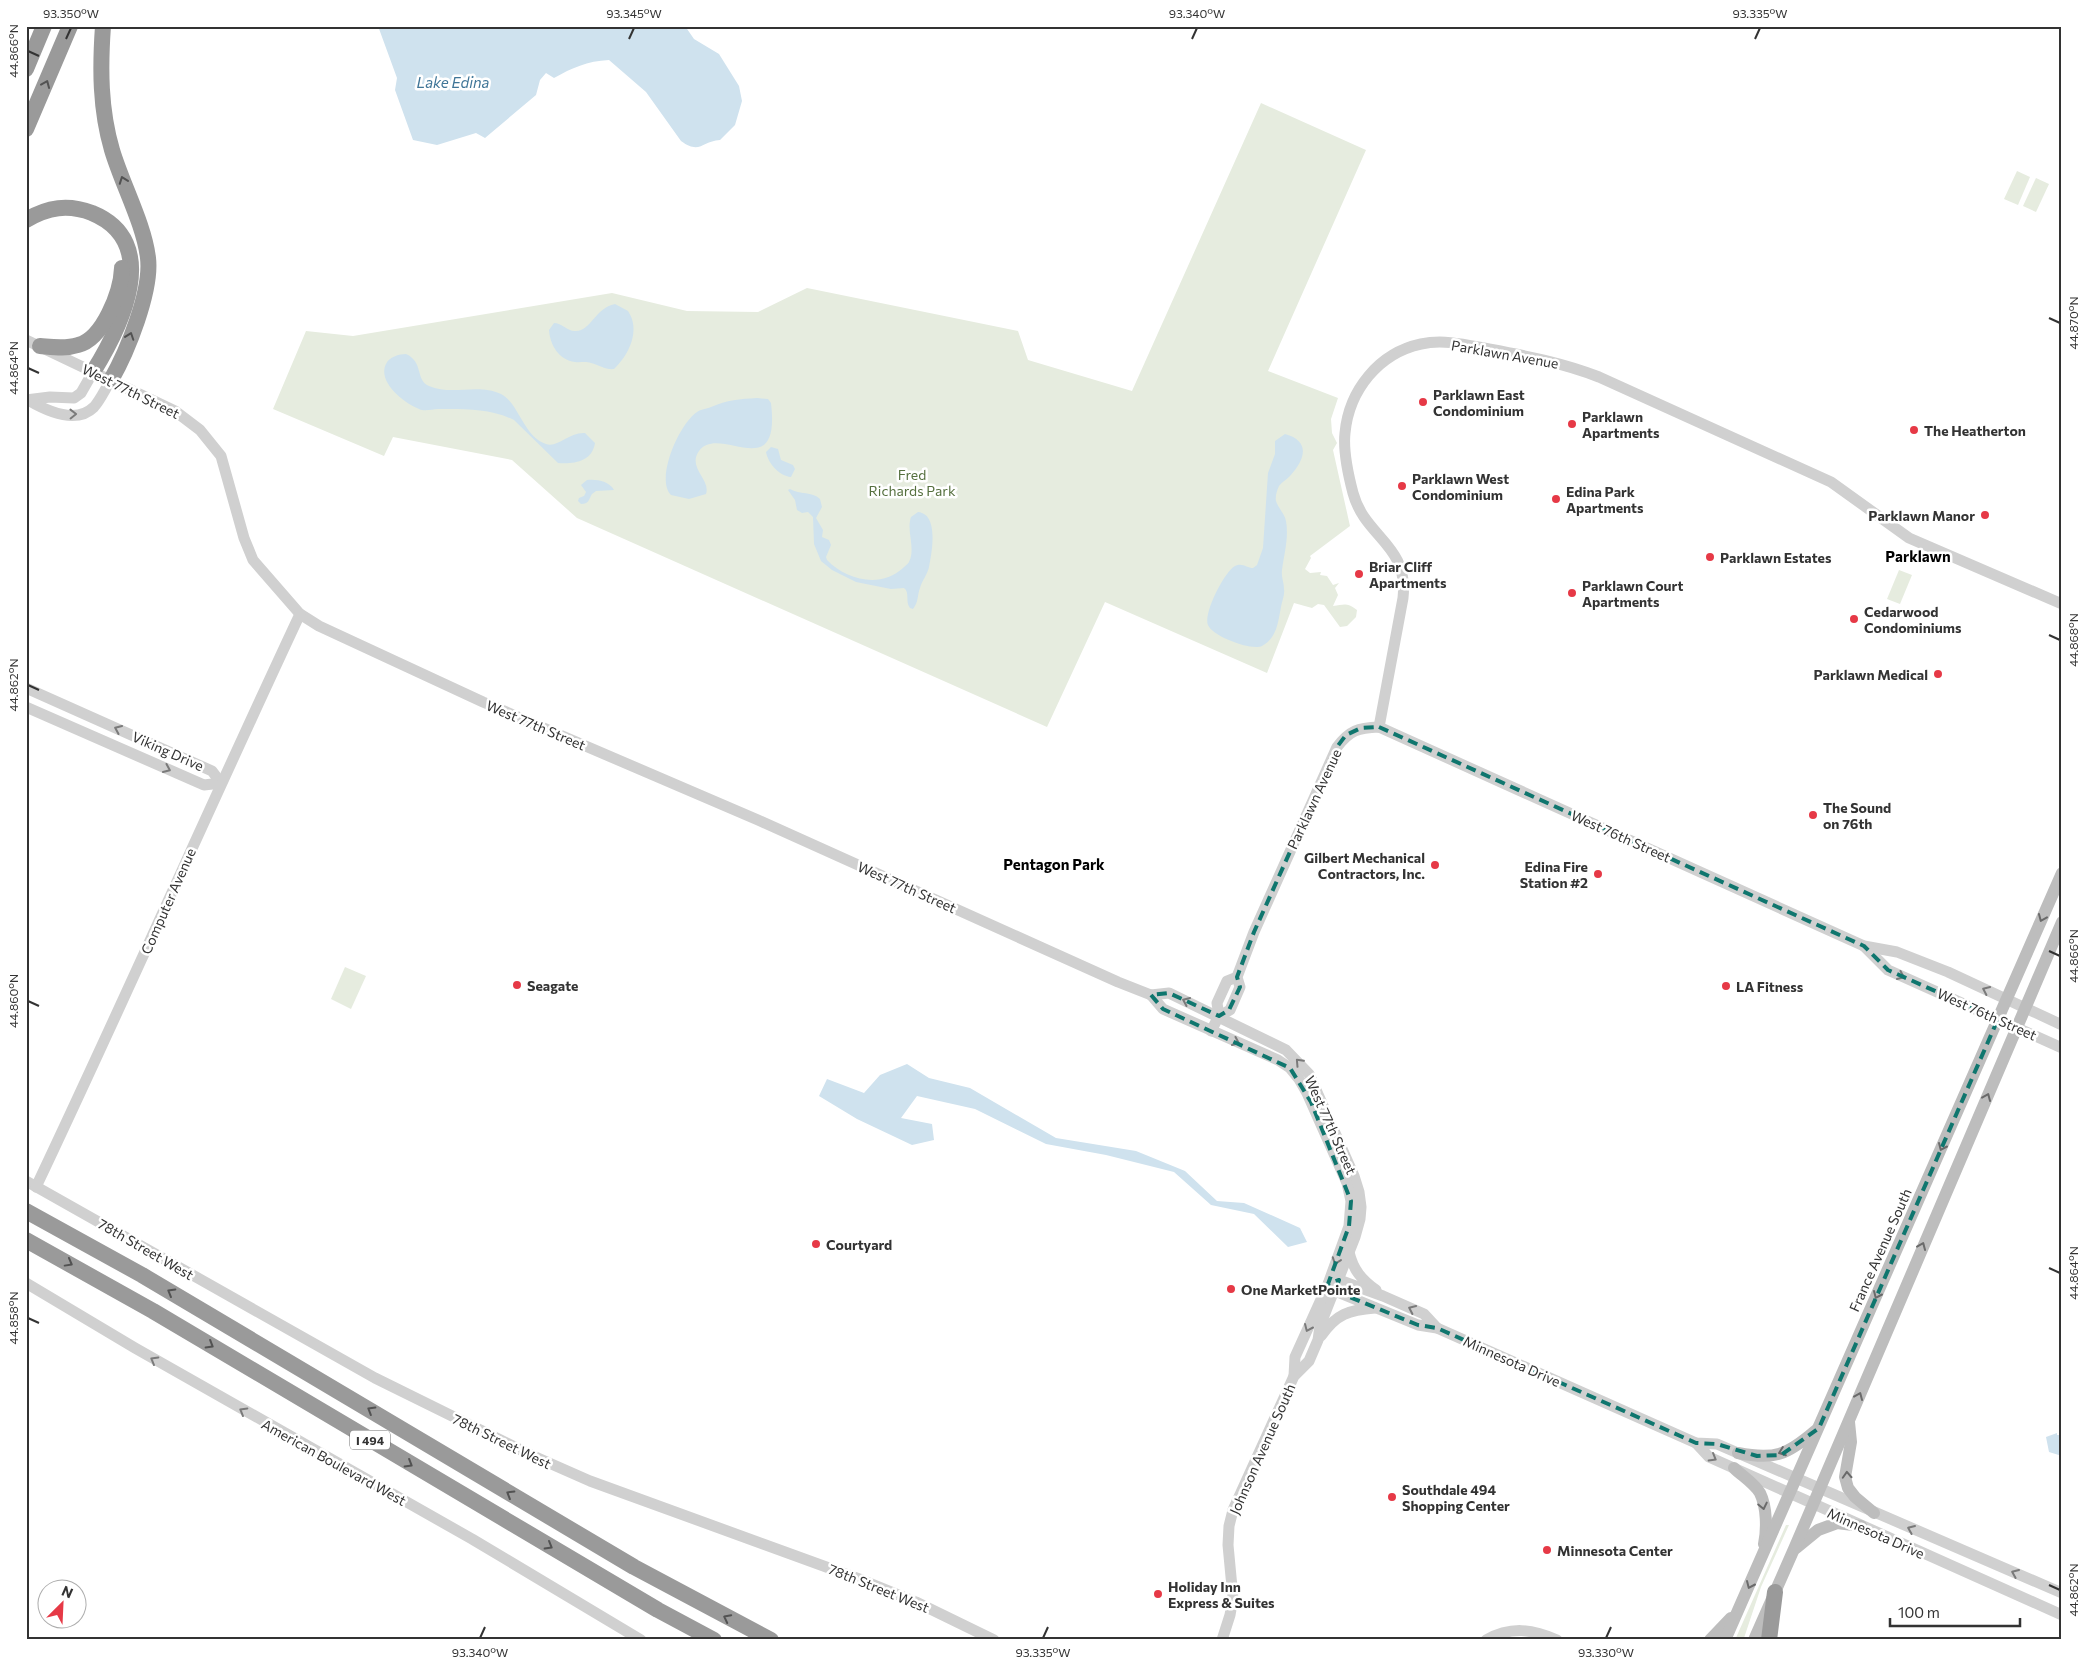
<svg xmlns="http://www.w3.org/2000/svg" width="2088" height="1666" viewBox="0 0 2088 1666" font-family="Commissioner,sans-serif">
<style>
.green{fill:#e6ecdf}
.water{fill:#cfe2ee}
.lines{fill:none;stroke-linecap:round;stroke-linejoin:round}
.tertiary{stroke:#d0d0d0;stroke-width:11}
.secondary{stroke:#bdbdbd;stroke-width:12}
.motorway{stroke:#9a9a9a;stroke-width:16}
.oneway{stroke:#525252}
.oneway2{stroke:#7a7a7a}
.oneway3{stroke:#6a6a6a}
.marked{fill:none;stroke:#0f766e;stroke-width:4;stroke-dasharray:10 6;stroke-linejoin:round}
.ticks{fill:none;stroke:#333;stroke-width:2}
.poi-dot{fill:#e63946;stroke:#fff;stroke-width:2}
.labels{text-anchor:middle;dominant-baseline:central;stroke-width:5;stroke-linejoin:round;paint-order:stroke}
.shield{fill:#fff;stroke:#707070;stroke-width:1}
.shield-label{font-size:12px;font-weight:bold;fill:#333}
.street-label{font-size:14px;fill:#333;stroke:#fff}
.poi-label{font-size:14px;font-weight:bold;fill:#333;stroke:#fff;text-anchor:start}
.park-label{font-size:14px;fill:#56703f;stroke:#fff}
.water-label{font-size:15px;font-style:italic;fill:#3f7597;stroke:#fff}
.neighbourhood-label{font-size:15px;font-weight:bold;fill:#000;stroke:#fff}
.neatline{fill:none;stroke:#333;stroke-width:2}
.ticks-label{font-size:12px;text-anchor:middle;fill:#333}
</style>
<rect width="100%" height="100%" fill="#fff"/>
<g class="green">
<path d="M1261,103L1366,150L1268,371L1338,398L1331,419L1332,433L1337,443L1333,450L1350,526L1310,556L1311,558L1305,569L1310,573L1321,572L1320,575L1327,576L1333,585L1339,583L1335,588L1338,595L1333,606C1344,605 1346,602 1357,610L1356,617L1347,626L1340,627L1324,605L1318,604L1312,608L1294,603L1267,673L1105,602L1047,727L577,518L512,460L393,437L384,456L273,409L306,331L353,336L612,293L687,311L758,312L807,288L1018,331L1028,360L1132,391Z"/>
<path d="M2017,171L2030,177L2018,205L2004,199Z"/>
<path d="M2036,178L2049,184L2036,212L2023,206Z"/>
<path d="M1899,570L1912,575L1900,604L1887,599Z"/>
<path d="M345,967L366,976L351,1009L331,999Z"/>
<path d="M1786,1525H1789L1761,1587L1744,1638L1735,1640Z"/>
</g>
<g class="water">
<path d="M378,26H685L694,39L719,54L739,86L742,101L735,125L720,140C702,141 700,155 681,141L646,92L609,60C587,61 572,68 554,78L546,73L540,80L536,95L485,138L476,133L437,145L413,140L395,90L397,78Z"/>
<path d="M615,304L628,311C641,330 629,355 614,369C606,370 599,365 591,363C585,361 580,363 575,362C559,360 550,345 549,330L554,323C562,323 568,332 576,331C591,331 595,308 615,304Z"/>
<path d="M406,354C424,362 415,380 429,386C452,396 478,383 501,394C519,403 523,436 546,444C558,448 569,432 585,433L595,443C592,462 574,464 558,463L514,420C490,408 464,409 438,409C432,409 425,412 419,409C404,403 377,382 386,364C389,357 399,354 406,354Z"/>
<path d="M757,398L768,399L771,403C781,487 719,423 699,451C687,468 711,479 706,494L689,499L671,495C655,479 679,424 697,412C701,409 706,409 711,407C727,400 740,399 757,398Z"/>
<path d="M1285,434C1311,441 1305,460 1290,476C1286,480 1282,482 1279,486C1277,490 1275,497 1276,501C1278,508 1285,514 1286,521C1289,538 1284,554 1282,570C1281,577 1284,582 1284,589C1285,595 1282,601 1281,607C1278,622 1277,638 1262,646C1251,651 1212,636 1208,625C1203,614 1224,572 1235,566C1242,562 1247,568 1253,568L1257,565L1263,548L1268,473L1275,454V441Z"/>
<path d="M771,447L778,449L781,460L793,465L795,469L791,477C779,476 768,463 766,452Z"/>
<path d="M587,480C597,479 609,481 614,490L596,491L592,494C589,499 589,504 581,504L578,501L579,498L584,496L586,492L581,485Z"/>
<path d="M790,489C800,495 812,491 820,499L822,507L816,518L823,530L822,537L829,540L831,545L826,557L827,560C847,581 882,588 903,568C905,566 908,564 909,562C916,548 906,531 911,517L918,512C939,514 932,552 929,567C928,573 922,581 920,588C917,596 919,601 913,609L910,608C905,602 910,592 904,588L891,589L856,582L832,570L821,561L814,544L813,517L808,512L802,513L797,510L795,500L788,490Z"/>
<path d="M907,1064L929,1078L970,1088L1056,1138L1136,1151L1185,1171L1217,1201L1244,1203L1300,1228L1307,1242L1288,1247L1254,1214L1211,1205L1174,1172L1106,1155L1046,1144L975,1109L917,1096L901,1118L932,1124L934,1140L912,1145L857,1119L819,1096L827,1079L864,1093L880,1075Z"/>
<path d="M2057,1433V1435H2062V1456L2049,1452L2046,1437Z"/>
</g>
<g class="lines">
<g class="tertiary">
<path d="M26,340L175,411L200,430L221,456L244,538L253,560L300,614L319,626L483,702L758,820L1118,982L1151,995L1169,993L1286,1050L1309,1074L1354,1176L1359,1192L1361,1207L1360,1219L1355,1237L1320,1326L1318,1340L1309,1361L1294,1376L1233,1510L1229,1526L1228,1545L1233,1598L1230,1615L1222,1640"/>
<path d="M26,400L50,397L74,398L81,393L93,372"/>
<path d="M28,400C45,410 76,425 94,407C101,399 105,389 111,380"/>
<path d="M26,688L212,771L221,783"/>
<path d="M26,707L204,785L221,783"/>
<path d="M1379,727L1403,598C1409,544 1365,538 1353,493C1348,474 1343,451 1345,433C1349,390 1379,353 1421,344C1444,339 1467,345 1489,349C1527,356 1563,363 1599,377L1831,482L1909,538L2062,604"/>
<path d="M1864,946L1888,970L2062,1048"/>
<path d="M1151,995L1163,1009L1278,1060L1290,1068L1299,1079L1307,1093L1347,1183L1351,1201L1349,1226L1328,1284L1295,1357L1294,1376"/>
<path d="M1219,1016L1217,1003L1227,981L1237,977"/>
<path d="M1211,1031L1219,1016L1230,1010L1240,987L1237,977L1254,932L1337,747C1350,730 1358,728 1379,727L1864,946L1897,952L1948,972L2062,1025"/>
<path d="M26,1181L375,1378L531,1455L590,1481L862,1580L916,1602L994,1640"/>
<path d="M36,1187C126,997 211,804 300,614"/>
<path d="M1349,1252C1353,1270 1362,1280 1376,1290"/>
<path d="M26,1283L135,1348L472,1539L641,1640"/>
<path d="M1332,1283L1339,1280L1383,1296L1424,1314L1437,1328"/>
<path d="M1328,1284L1335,1291L1347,1296L1418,1325L1437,1328L1696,1443L1717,1444L2062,1593"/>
<path d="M1321,1336C1336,1314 1349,1310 1375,1308"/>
<path d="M1696,1443L1709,1457L2062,1615"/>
<path d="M1486,1640C1511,1626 1532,1629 1557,1640"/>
</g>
<g class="secondary">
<path d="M1849,1422L1851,1442L1845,1477L1848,1488L1855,1497L1874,1513"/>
<path d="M1738,1453C1775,1460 1787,1455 1815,1431"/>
<path d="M1734,1468C1742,1476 1754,1483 1760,1493C1767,1507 1767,1530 1764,1544"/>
<path d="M1796,1548L1818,1530L1837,1523L1861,1526"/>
<path d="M1710,1640L1731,1618"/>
<path d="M1725,1640L2062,873"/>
<path d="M1754,1640L1794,1549L2062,922"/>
</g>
<g class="motorway">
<path d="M103,26C100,68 100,109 112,150C122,184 144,224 148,258C152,291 127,352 111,380"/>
<path d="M26,69L44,26"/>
<path d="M26,129L70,26"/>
<path d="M26,220C48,207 68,204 92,213C163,242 121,327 93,372"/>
<path d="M40,346C53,347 66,349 78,345C103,339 121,292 122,268"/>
<path d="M26,1211L142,1275L634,1567L771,1640"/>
<path d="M26,1240L153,1311L658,1610L714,1640"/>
<path d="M1769,1640L1775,1592"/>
</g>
</g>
<defs><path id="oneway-chevron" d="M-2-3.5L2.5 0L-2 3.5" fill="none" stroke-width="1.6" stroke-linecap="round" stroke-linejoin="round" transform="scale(1.25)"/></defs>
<g class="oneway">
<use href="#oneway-chevron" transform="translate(46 84) rotate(-67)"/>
<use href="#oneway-chevron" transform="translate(123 180) rotate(-110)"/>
<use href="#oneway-chevron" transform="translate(130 336) rotate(-71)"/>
<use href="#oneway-chevron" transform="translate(69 1263) rotate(29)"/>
<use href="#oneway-chevron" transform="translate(171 1292) rotate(-150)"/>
<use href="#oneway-chevron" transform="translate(210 1345) rotate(31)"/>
<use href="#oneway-chevron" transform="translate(371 1410) rotate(-149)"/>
<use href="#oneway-chevron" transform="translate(409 1464) rotate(31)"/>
<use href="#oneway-chevron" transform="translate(510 1494) rotate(-149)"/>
<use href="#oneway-chevron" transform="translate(549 1546) rotate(30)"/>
<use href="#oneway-chevron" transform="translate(727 1618) rotate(-153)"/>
</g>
<g class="oneway2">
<use href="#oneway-chevron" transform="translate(73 414) rotate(-1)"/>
<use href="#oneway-chevron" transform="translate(118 729) rotate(-156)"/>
<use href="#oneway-chevron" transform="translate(167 769) rotate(24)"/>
<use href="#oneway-chevron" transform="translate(1901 976) rotate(24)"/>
<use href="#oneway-chevron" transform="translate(1986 990) rotate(-155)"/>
<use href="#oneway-chevron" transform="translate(1186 1001) rotate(-156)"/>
<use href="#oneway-chevron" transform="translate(1236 1042) rotate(24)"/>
<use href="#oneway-chevron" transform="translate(1299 1062) rotate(-133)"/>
<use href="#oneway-chevron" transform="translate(1336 1261) rotate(110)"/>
<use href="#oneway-chevron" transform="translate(1412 1309) rotate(-155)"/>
<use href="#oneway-chevron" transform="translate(1308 1328) rotate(114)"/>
<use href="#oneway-chevron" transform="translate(154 1360) rotate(-150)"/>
<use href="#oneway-chevron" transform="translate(243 1411) rotate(-150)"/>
<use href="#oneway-chevron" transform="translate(1713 1458) rotate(30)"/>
<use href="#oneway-chevron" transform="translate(1911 1529) rotate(-157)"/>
<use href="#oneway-chevron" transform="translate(2015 1573) rotate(-157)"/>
</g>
<g class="oneway3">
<use href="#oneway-chevron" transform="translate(2042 918) rotate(113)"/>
<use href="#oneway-chevron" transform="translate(1987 1097) rotate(-67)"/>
<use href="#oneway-chevron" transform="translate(1942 1147) rotate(114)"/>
<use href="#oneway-chevron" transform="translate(1922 1246) rotate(-67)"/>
<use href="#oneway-chevron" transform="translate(1877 1295) rotate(114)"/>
<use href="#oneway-chevron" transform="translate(1859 1396) rotate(-67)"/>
<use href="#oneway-chevron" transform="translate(1782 1452) rotate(160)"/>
<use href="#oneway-chevron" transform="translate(1847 1475) rotate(-93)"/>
<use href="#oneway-chevron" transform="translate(1763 1506) rotate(78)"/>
<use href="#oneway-chevron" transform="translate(1750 1585) rotate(114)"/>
</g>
<path class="marked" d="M1379,727L1864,946L1888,970L1998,1019L1819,1428L1781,1455L1757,1456L1717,1444L1696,1443L1437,1328L1418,1325L1335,1291L1339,1280L1328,1284L1349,1226L1351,1201L1311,1102L1290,1068L1163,1009L1151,995L1169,993L1219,1016L1229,1010L1240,987L1237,977L1254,932L1337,747L1346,735L1361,728Z"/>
<path class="ticks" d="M66,39L71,28M629,39L634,28M1192,39L1197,28M1755,39L1760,28M28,51L39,56M2049,318L2060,323M28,368L39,373M2049,635L2060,640M28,685L39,690M2049,951L2060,956M28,1001L39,1006M2049,1268L2060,1273M28,1318L39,1323M2049,1585L2060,1590M480,1638L485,1627M1043,1638L1048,1627M1606,1638L1611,1627"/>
<g class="poi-dot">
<circle cx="1423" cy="402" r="5"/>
<circle cx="1572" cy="424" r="5"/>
<circle cx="1914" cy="430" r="5"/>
<circle cx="1402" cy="486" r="5"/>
<circle cx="1556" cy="499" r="5"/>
<circle cx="1985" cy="515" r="5"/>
<circle cx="1710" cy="557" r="5"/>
<circle cx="1359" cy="574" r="5"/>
<circle cx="1572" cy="593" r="5"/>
<circle cx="1854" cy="619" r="5"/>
<circle cx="1938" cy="674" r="5"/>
<circle cx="1813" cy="815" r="5"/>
<circle cx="1435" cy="865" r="5"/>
<circle cx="1598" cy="874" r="5"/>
<circle cx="517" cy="985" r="5"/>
<circle cx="1726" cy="986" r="5"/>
<circle cx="816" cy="1244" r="5"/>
<circle cx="1231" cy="1289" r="5"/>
<circle cx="1392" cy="1497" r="5"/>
<circle cx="1547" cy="1550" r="5"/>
<circle cx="1158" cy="1594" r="5"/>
</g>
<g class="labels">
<rect class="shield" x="350" y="1430.5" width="40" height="19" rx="4"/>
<g class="shield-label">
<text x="370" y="1440">I 494</text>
</g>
<g class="street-label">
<text transform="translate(1505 354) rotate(10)">Parklawn Avenue</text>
<text transform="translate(131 391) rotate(26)">West 77th Street</text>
<text transform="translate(536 725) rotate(23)">West 77th Street</text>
<text transform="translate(168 751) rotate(24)">Viking Drive</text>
<text transform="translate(1314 799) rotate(-65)">Parklawn Avenue</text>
<text transform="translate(1621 836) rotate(24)">West 76th Street</text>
<text transform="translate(907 887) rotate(24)">West 77th Street</text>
<text transform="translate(168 901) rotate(-66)">Computer Avenue</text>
<text transform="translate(1987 1014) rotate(24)">West 76th Street</text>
<text transform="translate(1331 1125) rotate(66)">West 77th Street</text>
<text transform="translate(146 1249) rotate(30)">78th Street West</text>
<text transform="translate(1880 1250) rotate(-66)">France Avenue South</text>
<text transform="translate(1512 1361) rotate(24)">Minnesota Drive</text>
<text transform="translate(502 1441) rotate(26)">78th Street West</text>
<text transform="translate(1262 1449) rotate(-66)">Johnson Avenue South</text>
<text transform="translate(334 1462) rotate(29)">American Boulevard West</text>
<text transform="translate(1876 1533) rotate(24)">Minnesota Drive</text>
<text transform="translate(879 1588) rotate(22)">78th Street West</text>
</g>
<g class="poi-label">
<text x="1433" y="394">Parklawn East<tspan x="1433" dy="16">Condominium</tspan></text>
<text x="1582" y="416">Parklawn<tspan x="1582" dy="16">Apartments</tspan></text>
<text x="1924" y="430">The Heatherton</text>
<text x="1412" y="478">Parklawn West<tspan x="1412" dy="16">Condominium</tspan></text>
<text x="1566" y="491">Edina Park<tspan x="1566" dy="16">Apartments</tspan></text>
<text x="1975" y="515" text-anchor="end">Parklawn Manor</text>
<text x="1720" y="557">Parklawn Estates</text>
<text x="1369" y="566">Briar Cliff<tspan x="1369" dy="16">Apartments</tspan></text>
<text x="1582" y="585">Parklawn Court<tspan x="1582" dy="16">Apartments</tspan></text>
<text x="1864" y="611">Cedarwood<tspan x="1864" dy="16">Condominiums</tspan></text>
<text x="1928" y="674" text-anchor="end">Parklawn Medical</text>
<text x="1823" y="807">The Sound<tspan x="1823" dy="16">on 76th</tspan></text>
<text x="1425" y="857" text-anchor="end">Gilbert Mechanical<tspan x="1425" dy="16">Contractors, Inc.</tspan></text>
<text x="1588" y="866" text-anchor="end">Edina Fire<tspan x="1588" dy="16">Station #2</tspan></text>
<text x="527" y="985">Seagate</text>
<text x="1736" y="986">LA Fitness</text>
<text x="826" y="1244">Courtyard</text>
<text x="1241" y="1289">One MarketPointe</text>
<text x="1402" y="1489">Southdale 494<tspan x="1402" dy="16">Shopping Center</tspan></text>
<text x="1557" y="1550">Minnesota Center</text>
<text x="1168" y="1586">Holiday Inn<tspan x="1168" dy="16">Express &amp; Suites</tspan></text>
</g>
<g class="park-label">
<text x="912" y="474">Fred<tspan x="912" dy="16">Richards Park</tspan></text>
</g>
<g class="water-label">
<text x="453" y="82">Lake Edina</text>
</g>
<g class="neighbourhood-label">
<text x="1918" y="556">Parklawn</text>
<text x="1054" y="864">Pentagon Park</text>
</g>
</g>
<rect width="2088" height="1666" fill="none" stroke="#ffffff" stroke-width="55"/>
<g transform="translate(62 1604) rotate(24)"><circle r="24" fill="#ffffff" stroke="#adadad"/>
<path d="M0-4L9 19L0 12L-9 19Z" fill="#e63946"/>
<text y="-8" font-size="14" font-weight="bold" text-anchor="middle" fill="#333333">N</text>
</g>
<path d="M1890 1618v8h130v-8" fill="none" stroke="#333333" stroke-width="2.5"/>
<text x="1898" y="1618" font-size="15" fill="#333333" stroke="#ffffff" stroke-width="4" paint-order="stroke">100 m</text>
<rect x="28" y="28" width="2032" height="1610" class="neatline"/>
<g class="ticks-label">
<text x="71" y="18">93.350°W</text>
<text x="634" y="18">93.345°W</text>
<text x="1197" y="18">93.340°W</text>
<text x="1760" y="18">93.335°W</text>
<text transform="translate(14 51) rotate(-90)" y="4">44.866°N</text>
<text transform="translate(2074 323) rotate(-90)" y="4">44.870°N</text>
<text transform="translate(14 368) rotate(-90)" y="4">44.864°N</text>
<text transform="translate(2074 640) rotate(-90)" y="4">44.868°N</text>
<text transform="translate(14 685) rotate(-90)" y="4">44.862°N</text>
<text transform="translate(2074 956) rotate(-90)" y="4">44.866°N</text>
<text transform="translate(14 1001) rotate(-90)" y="4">44.860°N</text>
<text transform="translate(2074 1273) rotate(-90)" y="4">44.864°N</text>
<text transform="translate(14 1318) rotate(-90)" y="4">44.858°N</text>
<text transform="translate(2074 1590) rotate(-90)" y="4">44.862°N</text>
<text x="480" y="1657">93.340°W</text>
<text x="1043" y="1657">93.335°W</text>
<text x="1606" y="1657">93.330°W</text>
</g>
</svg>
